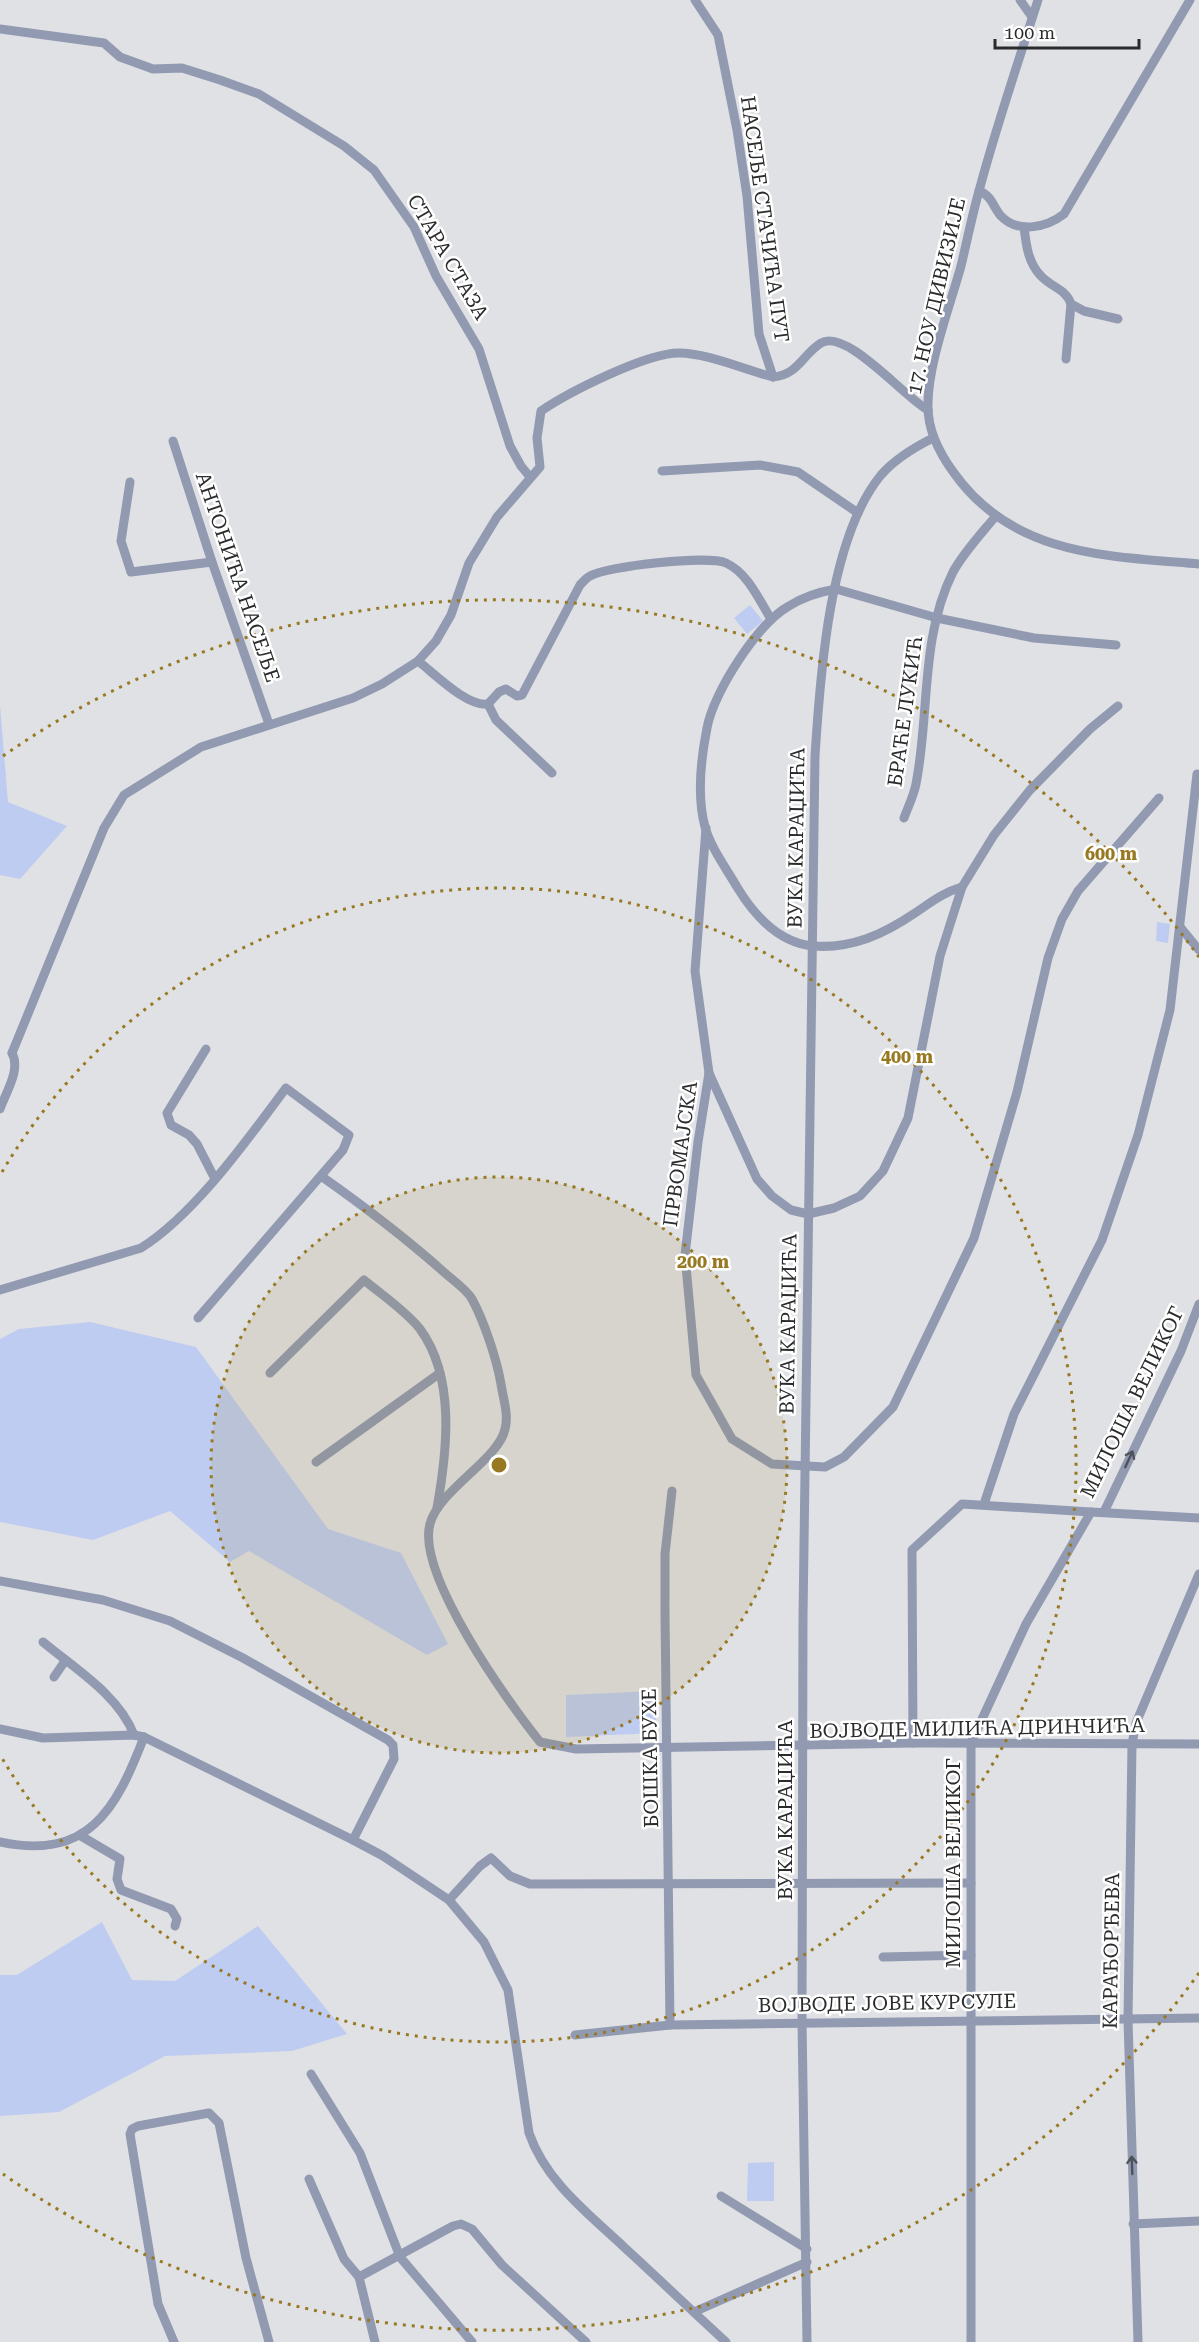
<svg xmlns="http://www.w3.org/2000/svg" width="1199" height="2342" viewBox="0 0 1199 2342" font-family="'Roboto Serif',serif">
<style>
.green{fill:#bfccf1}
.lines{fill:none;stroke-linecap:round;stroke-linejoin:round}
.minor{stroke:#929ab2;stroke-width:9}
.oneway{stroke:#4e525b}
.ring{fill:none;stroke:#987821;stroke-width:3;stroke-dasharray:3 6}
.labels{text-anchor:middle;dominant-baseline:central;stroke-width:5;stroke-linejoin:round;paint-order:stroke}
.street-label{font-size:20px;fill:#2a2b2c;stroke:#fff}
.centre{fill:#987821;stroke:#fff;stroke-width:3}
.ring-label{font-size:18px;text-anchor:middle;font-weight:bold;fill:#987821;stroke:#fff;stroke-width:5;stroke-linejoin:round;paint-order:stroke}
</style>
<rect width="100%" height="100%" fill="#e0e1e4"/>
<g class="green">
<path d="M750,605L763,621L747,634L734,618Z"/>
<path d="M0,705L8,802L67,826L20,879L0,875Z"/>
<path d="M1157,922L1170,924L1168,943L1156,941Z"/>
<path d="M90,1322L196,1347L328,1529L401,1553L448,1644L427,1655L249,1551L230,1562L170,1511L93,1540L0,1522V1339L19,1329Z"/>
<path d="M655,1691L657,1733L566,1737V1695Z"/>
<path d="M102,1922L132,1980L175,1981L258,1926L347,2034L292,2051L165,2056L59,2112L0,2116V1975H17Z"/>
<path d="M774,2162V2201H747L748,2163Z"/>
</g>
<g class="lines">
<g class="minor">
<path d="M695,0L718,35L737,130L747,196L759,334L773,377"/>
<path d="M1020,0L1032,17"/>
<path d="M1038,0C1018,63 996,127 979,191C972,216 967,241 961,266C950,306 927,366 928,407C928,432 940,454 954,473C1013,556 1107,556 1199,564"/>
<path d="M0,29L104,43L120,57L153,69L182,68L220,80L259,94L344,146L374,170L414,227L436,276L479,349L510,446L521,466L530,477"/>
<path d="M979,191C991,195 993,206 1000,215C1017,234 1046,228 1064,214L1190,0"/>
<path d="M1024,227C1026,244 1028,263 1041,276C1051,287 1066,289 1071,304L1084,311L1118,319"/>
<path d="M1066,359L1071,304"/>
<path d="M173,441L212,562L269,724"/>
<path d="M662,471L760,465L798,472L858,513"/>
<path d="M130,482L121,541L131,572L212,562"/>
<path d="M418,661C435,674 467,707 488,704L499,692L506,689L517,696L522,695L580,585C583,582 586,578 590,576C607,566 708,555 726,563C748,573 759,600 771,619"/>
<path d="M488,704L496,720L552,773"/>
<path d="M904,818C908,807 914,795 916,784C930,713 920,638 953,572C964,552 981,534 995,517"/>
<path d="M706,828L695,971L709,1073L757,1179L772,1196L791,1210L808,1214L834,1208L860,1196L883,1171L908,1118L940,956L962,887L994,835L1030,790L1090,729L1118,706"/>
<path d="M962,887C944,892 930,903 915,913C884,934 852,949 813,946C779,943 754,915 737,887C726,868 711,848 705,827C697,797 701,758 707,728C713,693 758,623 789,606C803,597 819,592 836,589L937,618L1034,638L1116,645"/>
<path d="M1181,928L1199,950"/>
<path d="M206,1049L167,1113L171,1125L189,1135L197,1144L214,1177"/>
<path d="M12,1053L104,828L124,795L201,747L353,698L382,684L418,661L436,641L451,615L469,563L497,517L540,467L537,438L541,411C569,392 646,353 679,353C707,353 745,370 773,377C798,375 802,355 821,343C846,328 903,396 928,410"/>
<path d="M709,1073L698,1142L685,1255L696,1375L732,1439L772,1464L825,1467L844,1457L893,1407L974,1238L1017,1092L1048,958L1062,919L1078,891L1159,798"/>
<path d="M0,1109C6,1092 21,1070 12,1053"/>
<path d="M321,1176C365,1207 406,1238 446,1274C454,1281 467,1290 472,1299C484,1321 497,1360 501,1384C503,1398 509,1415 505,1429C499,1459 438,1491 430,1524C416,1574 508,1702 540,1742L576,1749L913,1743L1199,1744"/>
<path d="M0,1290L141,1248C195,1214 247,1140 286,1088L349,1135L343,1150L198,1318"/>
<path d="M270,1373L364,1280C382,1295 406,1311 420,1329C456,1378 447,1452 437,1508"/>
<path d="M316,1462L440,1373"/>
<path d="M984,1504L1014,1414L1102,1240L1138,1135L1170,1010L1197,774"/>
<path d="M1104,1512L1181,1351L1199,1304"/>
<path d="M0,1581L103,1600L170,1621L243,1658L388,1740L393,1745L394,1759L353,1840"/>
<path d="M43,1642C74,1668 119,1695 134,1735"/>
<path d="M54,1677L65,1661"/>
<path d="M0,1729L43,1738L134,1735L144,1737L353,1840L383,1856L449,1900L484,1942L508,1990L529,2133C546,2182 589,2214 625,2248C659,2279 692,2311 726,2342"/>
<path d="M913,1743L912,1550L962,1504L1091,1512"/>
<path d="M81,1836L120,1859L117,1879L121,1890L171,1909L177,1919L175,1926"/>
<path d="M0,1842C88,1861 116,1810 144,1737"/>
<path d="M449,1900L480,1866L491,1858L510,1876L530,1884L971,1883"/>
<path d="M883,1957L971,1955"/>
<path d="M670,2025L665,1614V1554L672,1491"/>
<path d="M575,2035L670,2025L1199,2018"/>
<path d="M311,2074L360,2153L400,2257L472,2342"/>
<path d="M309,2179L344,2259L359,2277L453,2226L461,2224L472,2229L502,2265L586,2342"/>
<path d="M721,2196L807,2249"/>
<path d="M1133,2224L1199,2221"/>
<path d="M359,2277L375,2342"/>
<path d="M694,2312L807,2262"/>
<path d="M174,2342L158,2304L130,2134L132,2129L138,2126L209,2113L219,2123L246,2258L269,2342"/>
<path d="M807,2342L802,2021L803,1617L815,756C820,676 829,538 881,475C895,459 915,447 933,438"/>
<path d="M971,2342V1743L1026,1624L1091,1512L1199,1518"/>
<path d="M1138,2342L1128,2020L1132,1744L1136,1723L1199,1574"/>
</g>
</g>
<defs><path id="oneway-shaft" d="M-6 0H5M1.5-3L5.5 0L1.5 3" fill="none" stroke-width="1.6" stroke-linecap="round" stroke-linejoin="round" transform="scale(1.5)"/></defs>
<g class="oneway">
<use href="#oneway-shaft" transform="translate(1129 1459) rotate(-65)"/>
<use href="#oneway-shaft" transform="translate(1132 2165) rotate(-92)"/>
</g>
<circle cx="499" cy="1465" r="288" fill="#987821" fill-opacity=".12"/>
<g class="ring">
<circle cx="499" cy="1465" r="288"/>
<path d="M2 1172A577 577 0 1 1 2 1758"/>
<path d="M1199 1973A865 865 0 0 1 3 2174M3 756A865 865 0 0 1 1199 957"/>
</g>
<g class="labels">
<g class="street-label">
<text transform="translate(765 219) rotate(82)">НАСЕЉЕ СТАЧИЋА ПУТ</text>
<text transform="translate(448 257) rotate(60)">СТАРА СТАЗА</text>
<text transform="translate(936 296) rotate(-77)">17. НОУ ДИВИЗИЈЕ</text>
<text transform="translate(238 577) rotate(71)">АНТОНИЋА НАСЕЉЕ</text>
<text transform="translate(905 711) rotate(-82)">БРАЋЕ ЛУКИЋ</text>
<text transform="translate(796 838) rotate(-89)">ВУКА КАРАЏИЋА</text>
<text transform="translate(680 1154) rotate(-82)">ПРВОМАЈСКА</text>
<text transform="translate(788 1324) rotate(-89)">ВУКА КАРАЏИЋА</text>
<text transform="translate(1132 1402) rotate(-64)">МИЛОША ВЕЛИКОГ</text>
<text transform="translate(977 1728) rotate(-1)">ВОЈВОДЕ МИЛИЋА ДРИНЧИЋА</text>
<text transform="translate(650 1758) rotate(-91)">БОШКА БУХЕ</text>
<text transform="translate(785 1810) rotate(-90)">ВУКА КАРАЏИЋА</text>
<text transform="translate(953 1863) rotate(-90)">МИЛОША ВЕЛИКОГ</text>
<text transform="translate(1111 1951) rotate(-89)">КАРАЂОРЂЕВА</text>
<text transform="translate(887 2003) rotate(-1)">ВОЈВОДЕ ЈОВЕ КУРСУЛЕ</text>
</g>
</g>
<circle cx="499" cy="1465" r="9" class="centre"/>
<g class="ring-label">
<text x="1111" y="860">600 m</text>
<text x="907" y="1063">400 m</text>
<text x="703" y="1268">200 m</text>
</g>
<path d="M995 39v9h144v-9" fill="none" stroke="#2a2b2c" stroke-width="3"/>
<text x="1004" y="39" font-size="18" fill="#2a2b2c" stroke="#ffffff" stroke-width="4.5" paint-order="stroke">100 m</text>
</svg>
